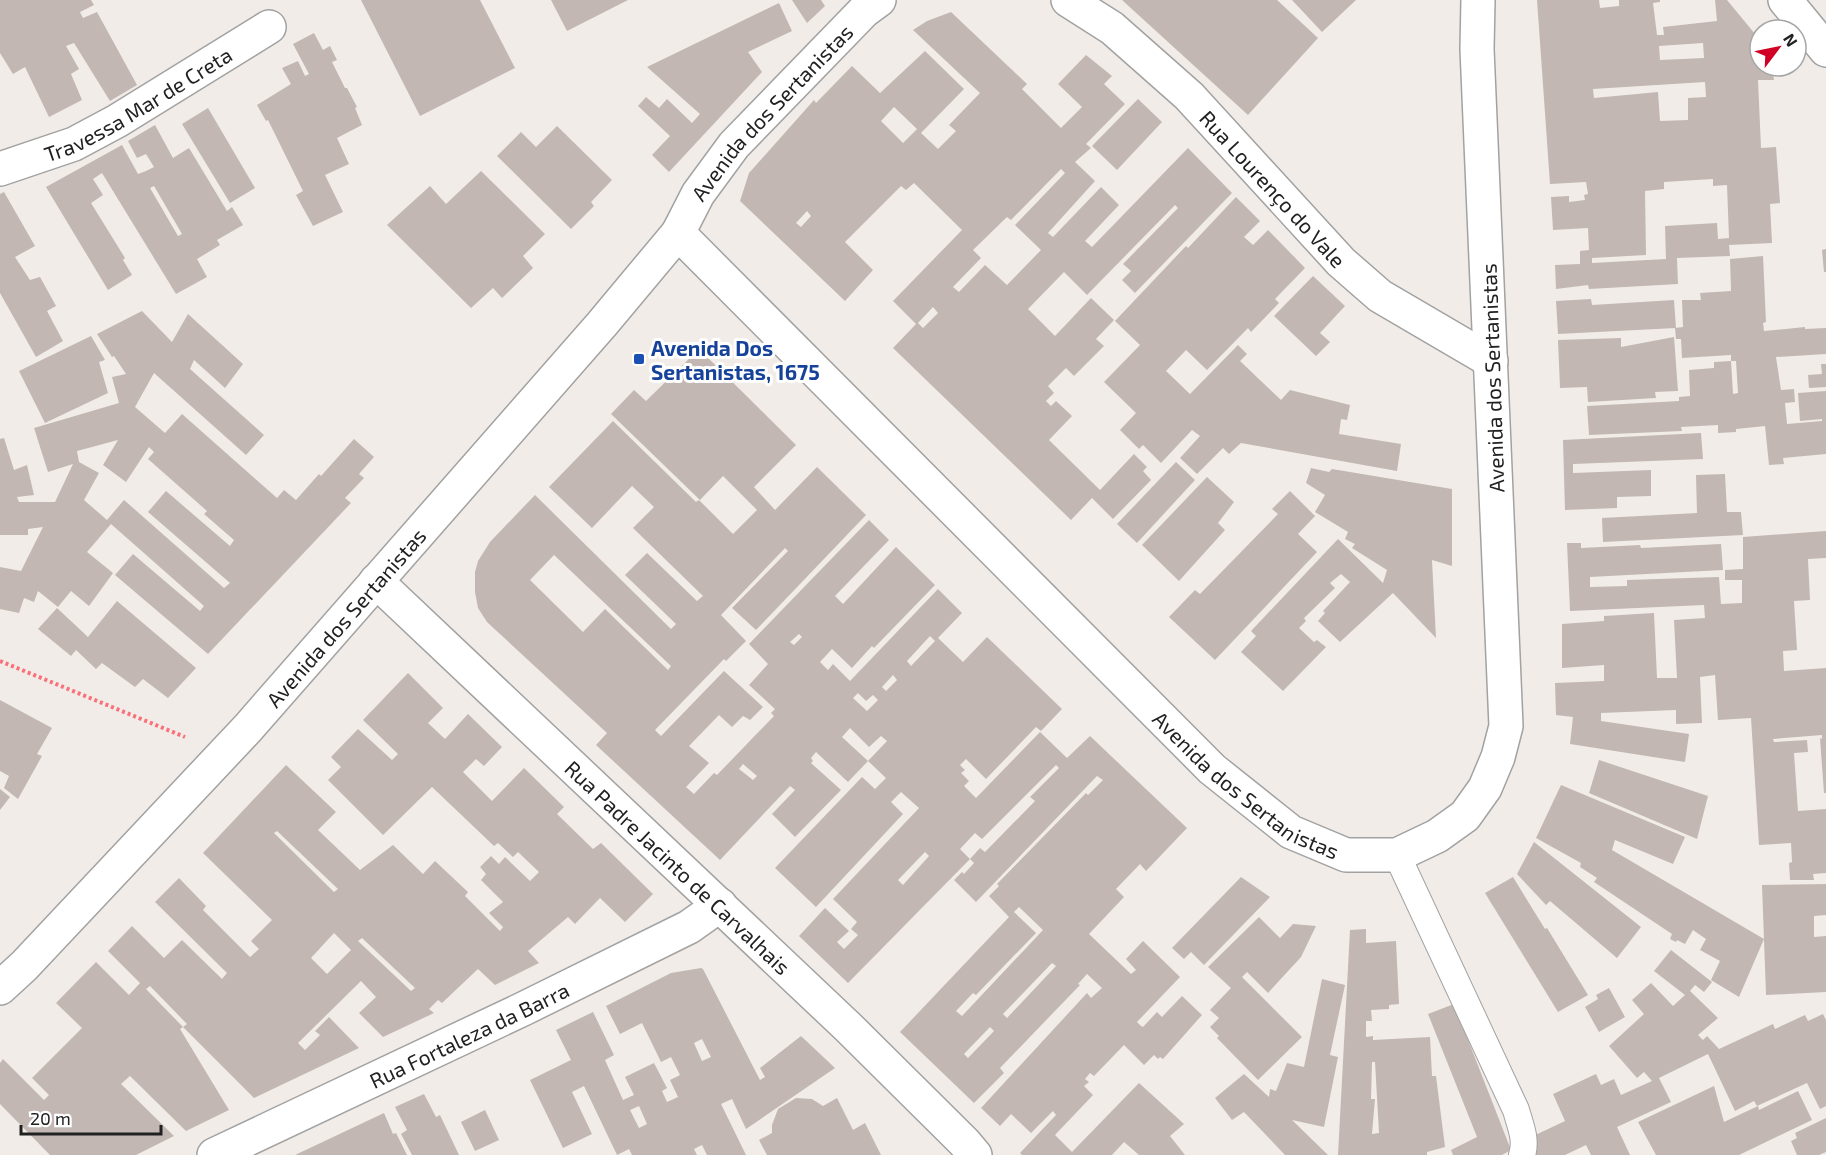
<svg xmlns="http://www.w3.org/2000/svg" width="1826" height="1155" viewBox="0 0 1826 1155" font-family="'Exo 2',sans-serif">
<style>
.building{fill:#c2b7b3;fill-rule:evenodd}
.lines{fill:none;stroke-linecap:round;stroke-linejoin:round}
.service-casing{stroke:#a2a2a2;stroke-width:28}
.minor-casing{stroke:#a2a2a2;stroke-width:36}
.tertiary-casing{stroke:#a2a2a2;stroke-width:36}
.path{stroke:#fa707a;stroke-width:4;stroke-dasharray:3 3;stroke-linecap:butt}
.service{stroke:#fff;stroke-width:26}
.minor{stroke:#fff;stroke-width:33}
.tertiary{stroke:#fff;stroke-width:33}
.transit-dot{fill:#1a4fb4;stroke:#fff;stroke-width:2}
.labels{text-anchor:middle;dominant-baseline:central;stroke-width:6;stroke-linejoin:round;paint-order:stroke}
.street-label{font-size:21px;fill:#212121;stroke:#fff}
.transit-label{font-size:21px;font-weight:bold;fill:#164399;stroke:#fff;text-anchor:start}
</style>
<rect width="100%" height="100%" fill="#f1ece7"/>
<g class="building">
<path d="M0,0H91L94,5L80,12L83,18L97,12L137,85L110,101L74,43L66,46L79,69L71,74L82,100L49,117L25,67L13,74L0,53Z"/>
<path d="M361,0H480L515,68L420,116Z"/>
<path d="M551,0H628L567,31Z"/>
<path d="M792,0H821L825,6L807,23Z"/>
<path d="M1122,0H1277L1318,38L1248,115Z"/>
<path d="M1292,0H1356L1322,32Z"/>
<path d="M1537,0H1599L1600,8L1619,6V0H1660V2L1653,3L1657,35H1664L1663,27L1717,21L1715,0H1727L1760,40V66H1772L1774,80H1758L1761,148L1776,147L1780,203L1770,204L1772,243L1729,245L1730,256L1677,258L1678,284L1589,289L1588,285L1556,289L1555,265L1580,264V251L1589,250L1588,228L1553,230L1551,197L1569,196V202L1585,200L1584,195L1588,194L1586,182L1550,184ZM1703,43L1704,58L1660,60L1659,46ZM1705,82L1706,97L1688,98V120L1660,121L1658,92L1594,98L1593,89ZM1713,179V186L1727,185L1729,238L1718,239L1717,223L1665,226L1666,259L1592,263V258L1646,255L1645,191L1664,189V182Z"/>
<path d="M779,3L792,31L748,52L762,72L669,172L652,155L670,136L638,106L646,97L659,108L667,99L692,123L700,114L647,67Z"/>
<path d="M951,12L1027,84L1022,89L1061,128L1082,107L1058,84L1086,55L1112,76L1104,84L1125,104L1086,144L1091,148L1075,162L1095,181L1048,233L1053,237L1101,187L1119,205L1085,241L1092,247L1188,148L1232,193L1135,293L1122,280L1131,271L1123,264L1178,208L1175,205L1087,295L1064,272L1028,309L1055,336L1091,298L1114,320L1096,339L1104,346L1074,376L1066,368L1048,386L1054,393L1046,401L1051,406L1056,401L1072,416L1049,440L1100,490L1134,454L1147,467L1143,471L1151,480L1113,519L1092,498L1071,520L893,348L916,324L893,301L962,230L914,183L906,190L901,186L845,242L873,270L845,301L740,201L749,173L814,100L816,103L852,66L880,93L925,51L964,89L921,133L938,149L956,131L949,125L980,93L913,30L927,21ZM894,107L917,129L903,143L881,121ZM1061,169L1065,173L1015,225L1041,250L1007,285L985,265L959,292L953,287L981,258L973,250L1007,217L1011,220ZM807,211L811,216L801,227L796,223ZM933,307L938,313L923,328L918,323Z"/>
<path d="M314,33L323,50L330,46L337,60L332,62L345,88H347L357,107L355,108L362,125L337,138L349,164L325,175L343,212L313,226L296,195L303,191L268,120L266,121L257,105L291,84L282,68L298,61L305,76L309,74L293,44Z"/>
<path d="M1138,99L1162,122L1117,170L1092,146Z"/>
<path d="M208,108L255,188L230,203L182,124Z"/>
<path d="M155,125L173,158L189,148L227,211L232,207L243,225L217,240L220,245L197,259L207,277L176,294L102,173L93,179L103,195L91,203L125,258L123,260L132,275L108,290L46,187L122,145L138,174L146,171L154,167L146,154L137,158L128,141ZM154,186L182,234L178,236L150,188Z"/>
<path d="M557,126L612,180L591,202L594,206L571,229L497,156L521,132L536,147Z"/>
<path d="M481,171L545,234L523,256L533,268L502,298L493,288L471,308L387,225L430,186L446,204Z"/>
<path d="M4,192L35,246L15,257L30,280L40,277L56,306L47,311L63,341L36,357L0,293V194Z"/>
<path d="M1236,197L1260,221L1244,237L1253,245L1268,230L1305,268L1275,299L1279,303L1251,332L1248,328L1207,370L1186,350L1166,371L1190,394L1238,345L1247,354L1240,361L1281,400L1290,390L1350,405L1347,420L1341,419L1339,434L1401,444L1397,471L1241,443L1229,454L1223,448L1197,474L1180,458L1200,436L1192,430L1161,463L1143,445L1139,449L1120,430L1136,413L1104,382L1140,345L1115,321L1186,246L1188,248Z"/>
<path d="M1826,249V272H1824L1822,250Z"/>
<path d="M1763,256L1766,322L1763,323L1764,331L1805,327V329L1826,328V354L1776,357L1781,390L1794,389L1795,402L1785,403L1787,424L1822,421V419L1800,421L1798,393L1826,391V454L1783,458L1784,464L1769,465L1765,426L1736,429V432L1718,433V425L1681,427L1682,431L1589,435L1587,406L1679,401V397L1690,396L1689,370L1714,368V362L1731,361L1733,394L1738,393L1736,361H1731V355L1682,358L1681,339H1676L1675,328L1683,327L1682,300H1701L1700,293L1731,291L1730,259Z"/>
<path d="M1313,276L1345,306L1320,333L1330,342L1316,356L1274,316Z"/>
<path d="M1591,299L1592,305L1674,300L1676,328L1558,334L1556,301Z"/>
<path d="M142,311L172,342L188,314L243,364L225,388L194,360L190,369L264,435L246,455L154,373L135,407L165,433L182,414L277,498L284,490L296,500L319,474L321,476L354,439L374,457L359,474L364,478L345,498L351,503L208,654L115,575L133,554L200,611L204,606L111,524L87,552L113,573L89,606L71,591L58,607L38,591L34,602L24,598L19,613L0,609V567L21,571L43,527L28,529V535H0V439L4,438L14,470L27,465L34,495L17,497L19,502H55L73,464L48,472L34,428L119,403L112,377L126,374L114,356L112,357L97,334ZM118,440L103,465L126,482L149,447L154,452L148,459L207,511L204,514L234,540L230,546L166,491L148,512L230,583L224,588L124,500L107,520L84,500L99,473L79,462L77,451Z"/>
<path d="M91,336L105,360L99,362L108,393L45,423L19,371Z"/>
<path d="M1674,337L1678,391L1655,392L1656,398L1588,402L1587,387L1560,388L1558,340L1621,338V347Z"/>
<path d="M699,349L796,445L754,487L775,510L817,467L866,515L756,630L732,608L788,551L785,548L722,614L721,615L746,641L726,661L724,659L655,730L661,736L724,671L763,707L750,720L743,716L732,727L719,715L689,746L709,763L686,787L694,794L714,773L717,775L774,716L771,713L775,709L749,685L768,664L749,644L869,520L889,540L835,596L843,604L896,547L935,585L874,648L872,646L852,668L832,649L820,662L828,670L833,664L850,681L938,589L962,613L938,638L963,662L987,637L1062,709L1041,731L1036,727L986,779L966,759L960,765L965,770L961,773L969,781L964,786L976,798L1040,732L1067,758L1090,736L1187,828L1146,871L1140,864L1116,889L1124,897L1089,934L1131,974L1136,970L1126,959L1143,941L1180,977L1137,1022L1141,1026L1143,1027L1157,1012L1162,1017L1182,996L1202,1015L1163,1059L1160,1057L1158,1059L1154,1055L1144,1065L1124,1045L1094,1076L1090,1073L1085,1079L1089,1082L1084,1086L1093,1095L1055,1135L1072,1152L1139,1083L1184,1124L1170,1136L1185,1155H1139L1124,1142L1112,1155H1022L1020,1153L1056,1115L1053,1111L1031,1133L1011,1114L1000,1126L981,1108L1087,993L1091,998L1102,988L1087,974L1078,984L1080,985L1000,1068L1004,1073L974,1103L900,1032L1009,917L989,896L999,886L997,884L1086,793L1088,795L1103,780L1097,776L976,902L954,880L962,872L964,874L974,863L970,859L980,848L985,852L1035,801L1030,797L1059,768L1056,765L982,839L975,833L960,849L970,859L848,983L799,936L825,908L849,931L837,942L844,949L858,935L851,929L857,922L833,899L919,808L901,792L891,802L903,814L816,907L775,868L862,777L875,789L886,778L868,761L848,782L816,752L811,758L813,761L811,763L841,790L795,837L772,814L795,790L790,786L720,860L596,745L607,733L487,622L478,608L475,592V572L478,561L490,542L535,495L671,629L676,624L625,575L647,553L697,601L703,596L633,528L654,507L632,486L592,528L549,487L613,421L696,502L699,500L733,534L757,510L723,476L700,500L611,414L634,390L646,401ZM554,555L671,666L668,670L605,609L583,632L530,580ZM799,634L802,637L794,645L790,642ZM930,636L935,641L911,666L907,661ZM893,675L897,680L886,691L882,687ZM858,693L866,701L873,695L878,700L867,711L853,698ZM850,728L869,747L881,736L887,741L868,761L842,737ZM743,764L757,776L753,780L739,769ZM925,852L929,856L903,885L898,880ZM1019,907L1043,930L962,1016L956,1011L973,993L976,995L1036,933L1014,912ZM1052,963L1056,966L1007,1018L1003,1014ZM990,1027L994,1031L968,1058L964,1054Z"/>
<path d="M1821,364H1826V387L1809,388L1808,375L1822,374Z"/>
<path d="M1701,433L1703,459L1573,464V473L1651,470V496L1617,497V508L1565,510L1563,440Z"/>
<path d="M1176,462L1195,480L1137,543L1117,524Z"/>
<path d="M1311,468L1329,472L1332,469L1452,489V566L1432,560L1436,638L1393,593L1340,642L1318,621L1325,613L1323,611L1350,582L1341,574L1330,583L1335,588L1304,618L1306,621L1299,628L1314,642L1317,640L1326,647L1283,691L1241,652L1256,636L1251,631L1338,539L1383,583L1387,570L1352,548L1355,544L1345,539L1348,532L1315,512L1325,495L1306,483Z"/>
<path d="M1725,474L1727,512H1741L1743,535L1603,542L1602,518L1697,513L1696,475Z"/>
<path d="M1207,477L1234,502L1218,523L1225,530L1179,581L1142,545Z"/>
<path d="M1290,491L1315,516L1298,534L1317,552L1215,660L1169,617L1195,590L1200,594L1278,514L1272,509Z"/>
<path d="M1826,531V558L1808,559L1810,600L1794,601L1797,650L1783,651L1784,671L1826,668V793H1824L1820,738L1822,739V735L1773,739L1774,742L1807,740L1808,752L1794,753L1798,811L1826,809V873L1813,874L1814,880H1790L1789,863L1792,862L1791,843L1759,845L1751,718L1718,720L1715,675L1700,677L1702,723L1676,724V710L1601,713V721L1689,734L1685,762L1570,744L1573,717L1556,715L1555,683L1604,681V665L1562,668V624L1604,621V616L1654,613L1657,678H1677L1674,620L1705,618L1704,605L1570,611L1567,543H1581V548L1640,545L1641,548L1721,544L1723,570L1590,577V587L1627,586V580L1719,577L1721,604L1742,603V580H1725V570L1743,569V537Z"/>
<path d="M117,601L196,668L168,698L143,679L135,687L102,663L96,669L76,650L71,656L38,629L57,608L88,637Z"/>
<path d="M408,673L443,708L428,723L445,739L468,714L502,747L484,766L476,759L463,772L492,801L524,768L564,807L557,814L593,849L601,843L653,894L625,922L600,898L575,924L568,917L528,951L539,963L495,985L478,969L442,1003L438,1000L429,1009L434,1013L383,1037L359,1013L376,997L361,981L298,1043L305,1050L320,1035L315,1031L329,1017L359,1048L254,1098L183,1027L187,1024L150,986L146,989L183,1027L180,1029L229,1110L186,1131L130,1076L121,1084L174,1136L136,1155H50L0,1104V1063L3,1059L44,1100L49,1095L32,1078L82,1028L56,1003L96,962L129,995L140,983L108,951L132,926L164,958L182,940L222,979L227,973L155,902L179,878L206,906L203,910L250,957L259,949L251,941L272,920L203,853L286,765L336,812L318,830L360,870L393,845L423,874L435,861L468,892L465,896L500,931L503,927L489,913L503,902L481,880L486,874L480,867L491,856L499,864L505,857L530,881L539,872L518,852L513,857L498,843L494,846L432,787L383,835L328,780L341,767L331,757L358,729L392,760L398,754L363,720ZM277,831L338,889L334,892L274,833ZM334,933L351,950L327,974L311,958ZM362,938L415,988L411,991L358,941Z"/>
<path d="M0,700L52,728L37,754L42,756L18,799L4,788L9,776L0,771Z"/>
<path d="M1599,760L1708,796L1697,839L1589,793Z"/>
<path d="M1561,785L1685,837L1673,864L1615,840L1612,850L1764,939L1739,997L1711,980L1720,961L1700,950L1706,939L1693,930L1685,944L1677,940L1676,942L1670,939L1672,934L1594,882L1597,878L1580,867L1581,863L1536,838Z"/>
<path d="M0,789L10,797L0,810Z"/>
<path d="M1534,842L1641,927L1617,958L1550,901L1546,905L1517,874Z"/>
<path d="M1241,877L1270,897L1204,965L1191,952L1184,959L1172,948Z"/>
<path d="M1513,877L1545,929L1547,928L1588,995L1558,1012L1485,893Z"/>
<path d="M1826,884V915L1814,916V937L1826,936V992L1766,995L1762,885Z"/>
<path d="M1259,917L1280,938L1293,924L1316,926L1301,957L1268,993L1247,972L1242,977L1302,1037L1258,1080L1217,1038L1219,1036L1210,1027L1219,1018L1210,1010L1231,988L1208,967Z"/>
<path d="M1366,929V943L1396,941L1399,1004L1389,1005V1009L1371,1010L1372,1021H1366V1037L1373,1036V1040L1430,1037L1432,1076H1436L1445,1147L1427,1152V1155H1338L1350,930ZM1372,1062H1375L1379,1133L1372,1134L1375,1099H1371Z"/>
<path d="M1671,950L1712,982L1704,992L1695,985L1690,991L1718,1018L1698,1035L1703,1040L1707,1036L1719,1049L1773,1024L1775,1029L1805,1015L1808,1021L1823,1014L1826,1020V1106L1820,1109L1807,1083L1757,1106L1754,1101L1735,1111L1708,1054L1659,1078L1671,1102L1617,1127L1630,1155H1591L1586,1145L1565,1155H1533L1527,1139L1565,1121L1553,1094L1596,1074L1601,1085L1614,1079L1621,1095L1652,1081L1644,1072L1637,1078L1609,1046L1644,1014L1632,1000L1651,983L1673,1006L1685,995L1654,971Z"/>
<path d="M701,968L703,969L760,1080L765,1077L760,1068L801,1036L835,1068L746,1129L732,1099L721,1104L746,1155H707L702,1145L694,1149L697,1155H632L629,1149L617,1155L584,1086L572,1092L592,1134L563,1148L530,1080L571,1060L556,1030L593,1012L614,1055L605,1060L623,1100L634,1095L625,1077L654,1063L667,1088L662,1091L667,1102L678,1097L670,1080L680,1075L671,1057L661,1062L642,1023L620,1034L606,1006L671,973ZM702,1039L711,1057L702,1061L694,1043ZM639,1106L647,1124L639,1128L630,1110Z"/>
<path d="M1322,979L1345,985L1330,1055L1338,1057L1324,1127L1292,1120L1328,1155H1285L1244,1112L1232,1120L1215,1098L1244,1074L1269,1097L1270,1089L1276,1091L1287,1063L1304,1067Z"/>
<path d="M1609,988L1625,1017L1599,1032L1585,1007L1598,999L1596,995Z"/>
<path d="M1454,1004L1511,1150L1502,1155H1453L1451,1150L1477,1137L1428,1014Z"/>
<path d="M1714,1086L1724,1122L1758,1106L1759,1110L1798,1091L1812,1120L1739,1155H1656L1638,1122Z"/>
<path d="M424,1094L436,1117L440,1115L459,1155H412L401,1134L407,1130L395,1107Z"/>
<path d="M796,1098L812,1099L823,1106L837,1098L853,1130L865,1123L881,1155H767L759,1140L772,1133V1125L778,1109Z"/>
<path d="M485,1110L499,1140L475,1151L461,1122Z"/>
<path d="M384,1113L393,1134L396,1133L407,1155H295Z"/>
<path d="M1826,1118V1152L1819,1155H1797L1791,1141L1797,1138L1795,1133Z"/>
</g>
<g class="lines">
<defs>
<path id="service" d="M1397,855L1516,1110C1520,1125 1527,1139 1522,1155"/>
<g id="minor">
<path id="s1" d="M1068,0L1112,28L1189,96L1341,262L1380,296L1491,361"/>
<path id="s2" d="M0,169L74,144L117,121L269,27"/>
<path id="s3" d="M678,233L698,194L734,145L864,11L879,0"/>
<path id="s4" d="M376,581L848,1027L964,1142L975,1155"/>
<path id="s5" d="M214,1155L523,1009L689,927L720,905"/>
</g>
<g id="tertiary">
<path d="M1785,0L1826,50"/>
<path id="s6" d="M0,988L24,966L248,728L602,324L678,233L1212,769L1291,832L1346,855H1397L1437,836L1465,816L1485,788L1498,757L1506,726L1477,49L1478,0"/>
</g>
</defs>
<use href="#service" class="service-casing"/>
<use href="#minor" class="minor-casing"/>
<use href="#tertiary" class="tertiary-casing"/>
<path class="path" d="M0,661L185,737"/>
<use href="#service" class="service"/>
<use href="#minor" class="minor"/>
<use href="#tertiary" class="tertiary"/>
</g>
<rect class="transit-dot" x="633" y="353" width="12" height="12" rx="3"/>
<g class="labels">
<g class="street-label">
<text stroke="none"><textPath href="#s2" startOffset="153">Travessa Mar de Creta</textPath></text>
<text stroke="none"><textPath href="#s3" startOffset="154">Avenida dos Sertanistas</textPath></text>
<text stroke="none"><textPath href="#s1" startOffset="280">Rua Lourenço do Vale</textPath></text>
<text transform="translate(1492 378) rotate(-92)">Avenida dos Sertanistas</text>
<text stroke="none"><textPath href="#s6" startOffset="507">Avenida dos Sertanistas</textPath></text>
<text stroke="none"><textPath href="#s6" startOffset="1809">Avenida dos Sertanistas</textPath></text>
<text stroke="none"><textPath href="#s4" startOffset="416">Rua Padre Jacinto de Carvalhais</textPath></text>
<text stroke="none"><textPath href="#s5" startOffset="282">Rua Fortaleza da Barra</textPath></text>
</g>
<g class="transit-label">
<text x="651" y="347">Avenida Dos<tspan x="651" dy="24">Sertanistas, 1675</tspan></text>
</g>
</g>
<g transform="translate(1778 48) rotate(58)"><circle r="28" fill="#ffffff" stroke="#a6a6a6" stroke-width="1.5"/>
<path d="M0-4.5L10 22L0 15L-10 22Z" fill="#d10025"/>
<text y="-9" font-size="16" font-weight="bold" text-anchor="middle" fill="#212121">N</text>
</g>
<path d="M21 1125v9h140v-9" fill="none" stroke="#212121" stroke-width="3"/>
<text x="30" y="1125" font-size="18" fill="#212121" stroke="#ffffff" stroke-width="4.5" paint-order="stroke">20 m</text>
</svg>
